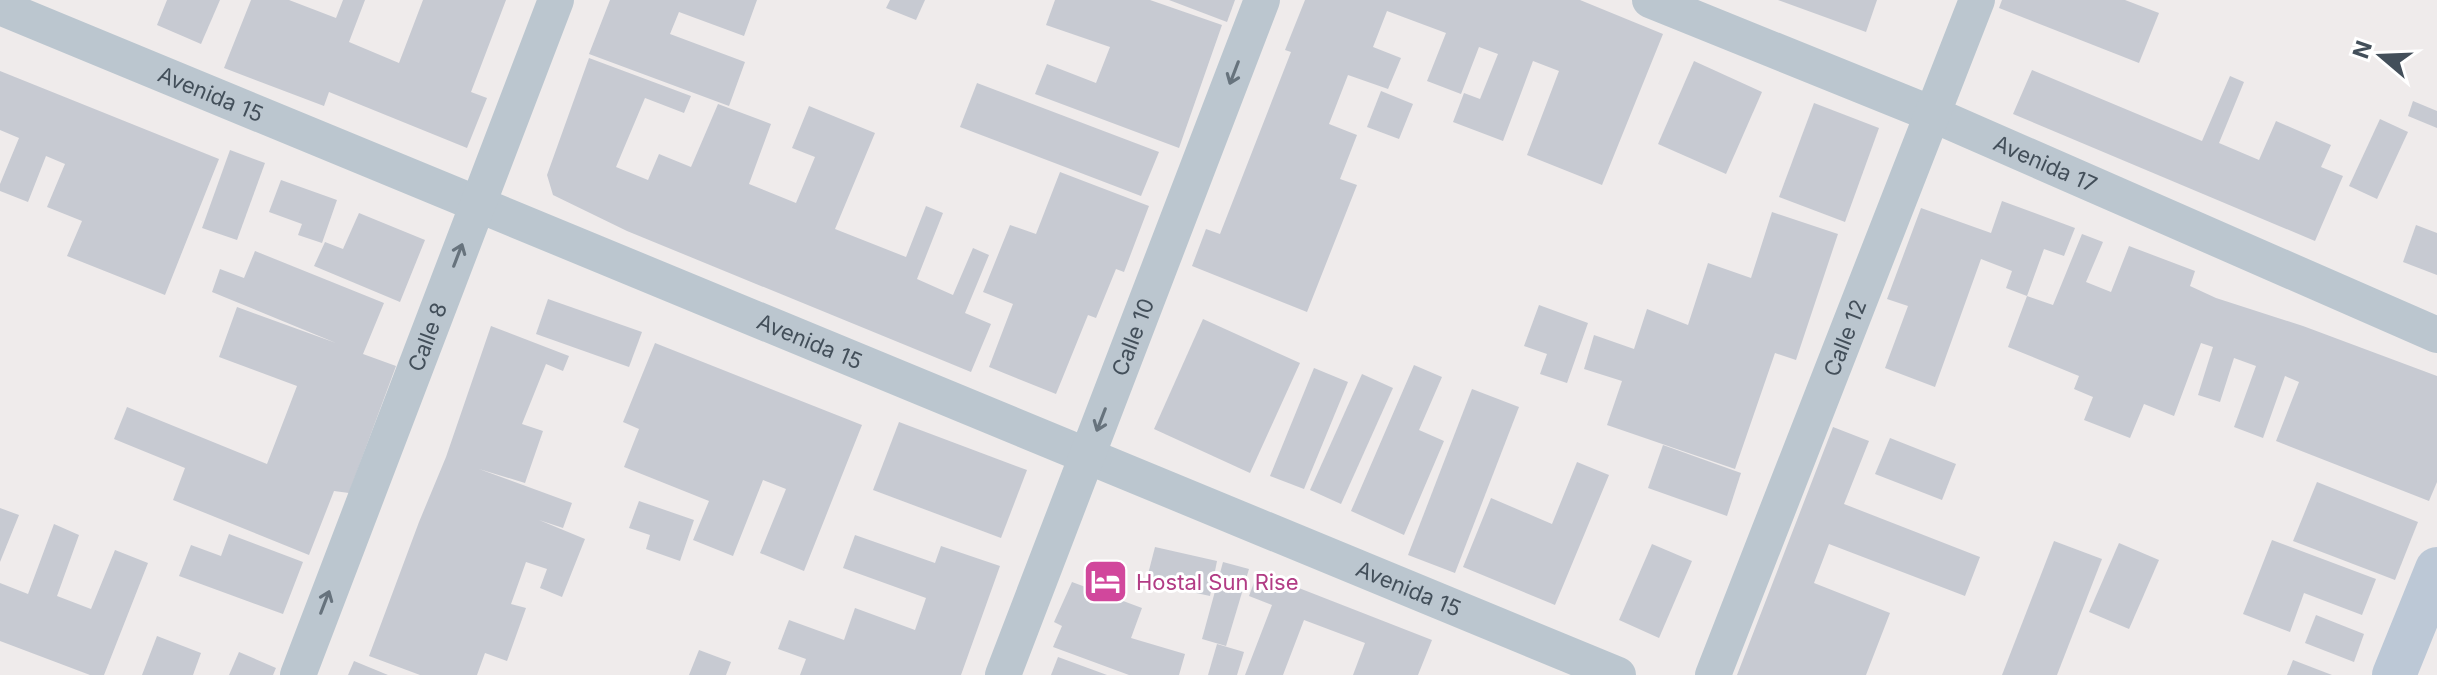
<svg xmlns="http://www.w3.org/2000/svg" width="2437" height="675" viewBox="0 0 2437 675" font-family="Inter,sans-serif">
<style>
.building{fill:#c7cad2}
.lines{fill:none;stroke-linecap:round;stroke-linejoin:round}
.street{stroke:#bbc6cf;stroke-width:36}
.secondary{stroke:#bcc8d6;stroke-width:44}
.oneway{stroke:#67737d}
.labels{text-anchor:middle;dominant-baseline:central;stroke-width:6;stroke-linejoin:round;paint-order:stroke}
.street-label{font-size:22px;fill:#434f5a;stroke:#fff}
.hotel-label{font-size:22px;fill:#b23c85;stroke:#fff;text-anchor:start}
</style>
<rect width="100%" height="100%" fill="#efebeb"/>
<g class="building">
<path d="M167,0H220L201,44L157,25Z"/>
<path d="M251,0H289L336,18L343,0H365L349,42L399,63L423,0H506L471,92L487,98L467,148L329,92L324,106L224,68Z"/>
<path d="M610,0H757L744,36L679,12L670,34L745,62L729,106L589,54Z"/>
<path d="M890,0H925L916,20L886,8Z"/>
<path d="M1055,0H1150L1222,25L1179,148L1035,94L1047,64L1096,83L1110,47L1046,25Z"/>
<path d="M1169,0H1235L1227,22Z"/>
<path d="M1305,0H1580L1663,34L1602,185L1527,155L1559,71L1533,61L1503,141L1453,122L1464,93L1480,99L1498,54L1479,47L1461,94L1427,81L1446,33L1387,11L1373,47L1401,58L1388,89L1348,75L1329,124L1357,135L1340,179L1357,185L1307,312L1192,266L1206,229L1220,234L1291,52L1285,50Z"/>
<path d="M1778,0H1877L1866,32Z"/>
<path d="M2002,0H2125L2159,13L2139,63L1999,8Z"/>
<path d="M589,58L691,96L684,113L645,98L616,167L648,180L659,154L691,167L718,104L771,124L749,184L796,203L815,157L792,148L809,106L875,133L835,229L906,257L926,206L943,213L917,279L953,295L973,248L989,255L965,313L991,324L971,372L627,231L553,195L547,175Z"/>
<path d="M1694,61L1762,92L1726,174L1658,144Z"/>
<path d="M2032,70L2202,141L2230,76L2244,82L2219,143L2259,160L2276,121L2331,145L2321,167L2343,176L2315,241L2013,114Z"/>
<path d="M0,71L219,159L165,295L67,256L82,221L47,207L65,164L46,156L28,202L0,191V184L19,138L0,130Z"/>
<path d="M977,83L1159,152L1141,196L960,127Z"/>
<path d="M1381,91L1413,104L1399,139L1367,127Z"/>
<path d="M2413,101L2437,111V128L2408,116Z"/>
<path d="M1814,103L1879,128L1845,222L1779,197Z"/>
<path d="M2380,119L2408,132L2377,199L2349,186Z"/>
<path d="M230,150L265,163L237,240L202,228Z"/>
<path d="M1060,172L1149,206L1124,272L1116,269L1096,318L1088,315L1056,394L989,367L1013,304L983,292L1010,225L1036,234Z"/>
<path d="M281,180L337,200L322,243L298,235L302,224L269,212Z"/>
<path d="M2002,201L2075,228L2064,256L2044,249L2027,296L2053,305L2082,234L2103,242L2086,282L2111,292L2129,246L2195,271L2190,286L2216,298L2303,326L2437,376V482L2429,501L2276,441L2299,382L2285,376L2263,438L2234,427L2256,366L2234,358L2220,402L2198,395L2213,347L2201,343L2174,416L2144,404L2130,438L2084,420L2093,397L2074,389L2079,376L2008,347L2027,296L2006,288L2012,271L1981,259L1935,387L1885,368L1908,306L1887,299L1921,208L1991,233Z"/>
<path d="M1772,212L1838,234L1796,360L1775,353L1735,469L1607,425L1622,381L1584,369L1594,335L1634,349L1647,309L1688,325L1708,263L1751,278Z"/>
<path d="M359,213L425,240L400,302L314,266L325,242L343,249Z"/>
<path d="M2416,225L2437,233V275L2403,262Z"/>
<path d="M255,251L384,303L363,354L396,366L349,493L334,491L309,555L173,500L185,468L114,439L127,407L267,464L297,386L219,357L237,307L336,343L212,292L220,269L244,278Z"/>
<path d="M548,299L642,332L629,367L536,334Z"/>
<path d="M1539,305L1588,323L1567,383L1540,374L1547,354L1524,346Z"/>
<path d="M1203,319L1300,363L1250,473L1154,429Z"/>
<path d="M491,326L569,356L563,371L546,364L522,424L543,431L525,483L479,469L572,503L563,528L539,520L585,539L562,597L540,588L547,569L526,562L511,604L526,608L507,661L485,653L477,675H420L369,656L419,522L446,457Z"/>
<path d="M655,343L862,425L804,571L760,553L786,489L763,480L733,556L693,540L709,501L624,467L639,429L623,422Z"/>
<path d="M1414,365L1442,377L1419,430L1444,441L1404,535L1351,511Z"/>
<path d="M1314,368L1348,382L1304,489L1270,476Z"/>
<path d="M1362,374L1393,388L1341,504L1310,490Z"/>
<path d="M1472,389L1519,407L1455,573L1408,555Z"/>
<path d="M899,422L1027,470L1001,538L873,490Z"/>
<path d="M1833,427L1869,441L1844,504L1980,557L1965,596L1829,544L1814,583L1890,613L1866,675H1737Z"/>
<path d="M1890,438L1956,464L1942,500L1875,474Z"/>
<path d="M1663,445L1741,473L1727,516L1648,488Z"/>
<path d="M1577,462L1609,475L1555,605L1463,567L1491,498L1552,524Z"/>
<path d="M2317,482L2418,522L2395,580L2293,541Z"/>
<path d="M639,501L694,520L680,561L646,549L650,535L629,528Z"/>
<path d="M0,508L19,515L0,562Z"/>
<path d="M54,524L79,535L57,596L91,609L115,550L148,563L104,675H90L0,641V583L28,594Z"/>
<path d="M229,534L303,562L283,614L179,576L191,545L221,556Z"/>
<path d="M855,535L935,563L941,546L1000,566L961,675H800L806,659L778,649L789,620L844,640L855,608L915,630L926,598L843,568Z"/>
<path d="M2272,540L2376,579L2362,615L2304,593L2290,632L2243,614Z"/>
<path d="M2054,541L2102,559L2057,675H2002Z"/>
<path d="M2119,543L2159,560L2129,629L2089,612Z"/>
<path d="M1652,544L1692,561L1659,638L1619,620Z"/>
<path d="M1155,547L1217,561L1210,596L1146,582Z"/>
<path d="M1223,562L1249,569L1226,646L1202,639Z"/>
<path d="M1258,572L1432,640L1418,675H1353L1365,643L1304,620L1283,675H1245L1272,605L1249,596Z"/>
<path d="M1072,582L1142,608L1131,638L1185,654L1179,675H1129L1053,647L1062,626L1054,622Z"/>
<path d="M2316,615L2364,634L2354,662L2305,643Z"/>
<path d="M157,636L201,653L193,675H142Z"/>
<path d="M1217,644L1244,652L1237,675H1208Z"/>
<path d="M699,650L731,662L726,675H689Z"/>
<path d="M239,652L276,668L273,675H229Z"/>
<path d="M1058,657L1107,675H1051Z"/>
<path d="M2293,660L2332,675H2287Z"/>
<path d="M354,661L388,675H348Z"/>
</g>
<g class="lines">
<g class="street">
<path id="s1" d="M1650,0L1932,114L2437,335"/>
<path id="s2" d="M0,7L1618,675"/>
<path id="s3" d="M298,675L556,0"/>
<path id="s4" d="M1003,675L1262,0"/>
<path id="s5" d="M1713,675L1977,0"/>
</g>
<path class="secondary" d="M2394,675L2437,569"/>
</g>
<defs><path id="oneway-shaft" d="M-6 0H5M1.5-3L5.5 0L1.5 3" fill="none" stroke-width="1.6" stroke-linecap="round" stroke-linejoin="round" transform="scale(2)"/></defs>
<g class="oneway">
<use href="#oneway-shaft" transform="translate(1234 73) rotate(111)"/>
<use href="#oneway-shaft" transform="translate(458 255) rotate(-69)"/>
<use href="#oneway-shaft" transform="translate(1101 420) rotate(111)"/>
<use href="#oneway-shaft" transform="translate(325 602) rotate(-69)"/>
</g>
<defs>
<symbol id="hotel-square" viewBox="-11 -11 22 22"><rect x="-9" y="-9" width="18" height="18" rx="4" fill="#d1479c" stroke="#fff"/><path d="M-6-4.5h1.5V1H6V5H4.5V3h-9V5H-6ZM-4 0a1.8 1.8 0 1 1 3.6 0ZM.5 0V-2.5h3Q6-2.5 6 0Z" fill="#fff"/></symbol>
</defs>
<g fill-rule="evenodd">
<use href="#hotel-square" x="1080" y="556" width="51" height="51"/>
</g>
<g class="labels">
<g class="street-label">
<text stroke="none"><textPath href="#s2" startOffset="228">Avenida 15</textPath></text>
<text stroke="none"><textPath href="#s1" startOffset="428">Avenida 17</textPath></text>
<text stroke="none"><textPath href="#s3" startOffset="362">Calle 8</textPath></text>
<text stroke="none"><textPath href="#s4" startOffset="362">Calle 10</textPath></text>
<text stroke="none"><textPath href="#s5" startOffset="362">Calle 12</textPath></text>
<text stroke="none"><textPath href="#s2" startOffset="876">Avenida 15</textPath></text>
<text stroke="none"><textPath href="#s2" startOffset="1524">Avenida 15</textPath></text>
</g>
<g class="hotel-label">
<text x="1136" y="582">Hostal Sun Rise</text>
</g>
</g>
<g transform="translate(2381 56) rotate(289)" stroke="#ffffff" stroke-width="6" paint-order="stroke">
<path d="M0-6L14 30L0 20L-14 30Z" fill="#434f5a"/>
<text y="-12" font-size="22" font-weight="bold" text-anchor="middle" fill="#434f5a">N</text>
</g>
</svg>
